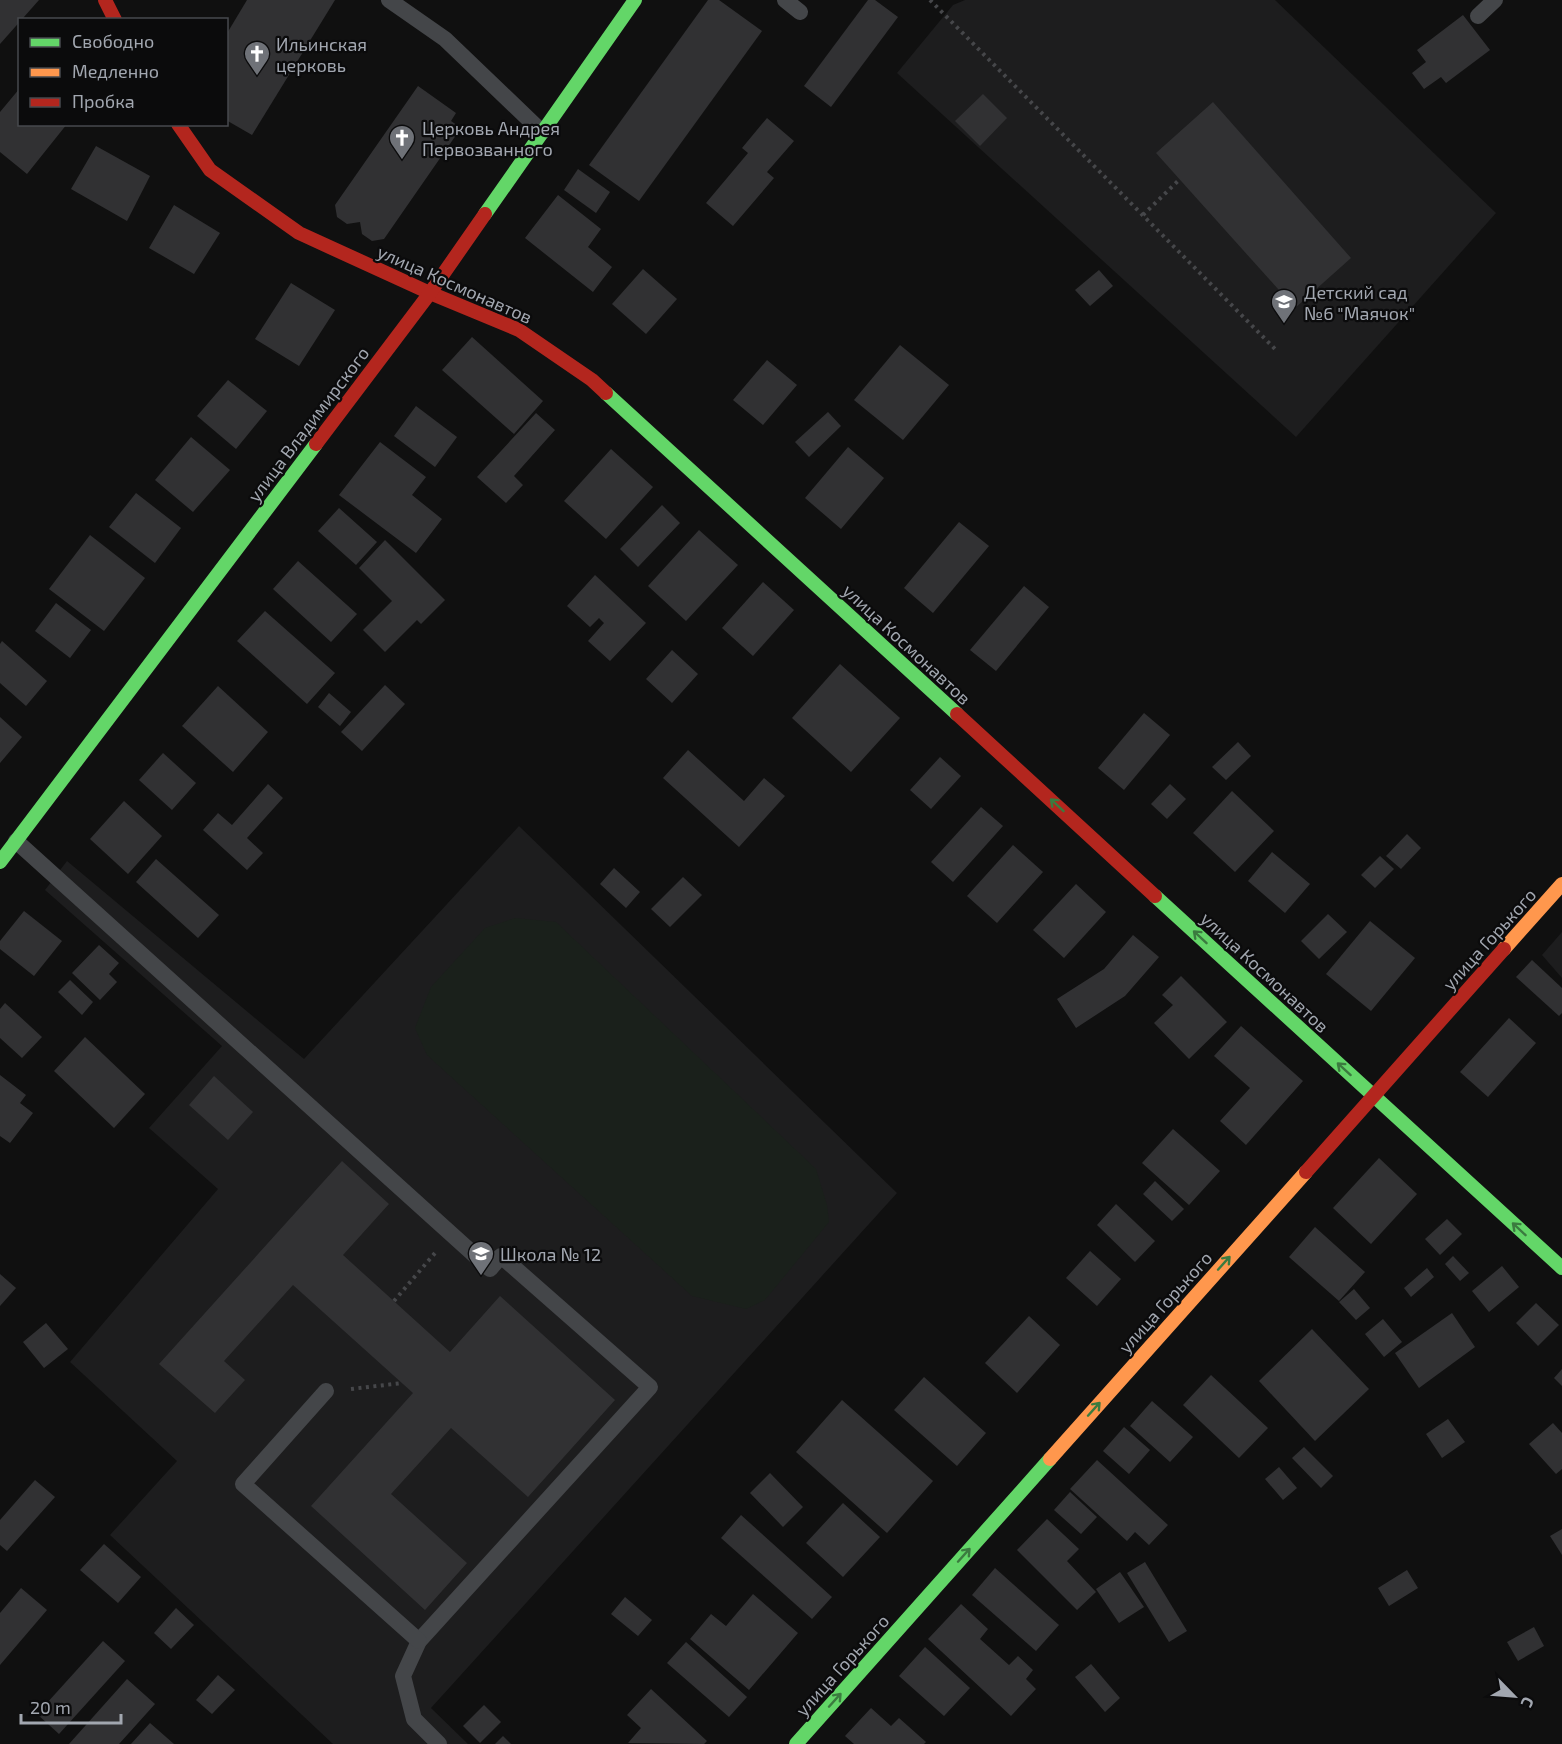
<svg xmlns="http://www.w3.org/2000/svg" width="1562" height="1744" viewBox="0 0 1562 1744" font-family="'Exo 2',sans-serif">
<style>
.built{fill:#1d1d1e}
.green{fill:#1a201b}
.building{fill:#313133}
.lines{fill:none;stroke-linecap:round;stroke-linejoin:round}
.path{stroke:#46474a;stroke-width:4;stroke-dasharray:3 4.5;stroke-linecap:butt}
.lane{stroke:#444649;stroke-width:16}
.fast{stroke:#63d668;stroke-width:14}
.slow{stroke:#ff974d;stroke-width:14}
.jam{stroke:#b3261e;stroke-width:14}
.oneway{stroke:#3b7b3f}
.labels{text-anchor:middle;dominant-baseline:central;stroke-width:4.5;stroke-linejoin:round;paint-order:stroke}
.poi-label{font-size:18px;fill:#a2a7b0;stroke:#0b0b0c;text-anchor:start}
.street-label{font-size:18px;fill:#a2a7b0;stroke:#0b0b0c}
</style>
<rect width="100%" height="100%" fill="#101010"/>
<g class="built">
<path d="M965,0H1275L1496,213L1296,437L897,73L953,5Z"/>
<path d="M519,826L897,1193L431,1708L468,1744H333L110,1535L177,1461L70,1362L218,1189L149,1128L222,1046L45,890L67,861L304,1059Z"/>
<path d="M1562,932V978L1542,955Z"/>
</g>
<path class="green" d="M515,918L556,922L816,1169L827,1205L829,1222L765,1300L746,1309L692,1296L427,1055L415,1028L431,987L485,928Z"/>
<g class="building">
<path d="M0,0H39L0,44Z"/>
<path d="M247,0H335L252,135L226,120V35Z"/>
<path d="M708,0H719L762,31L639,201L589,165Z"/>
<path d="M868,0H875L898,17L831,107L804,86Z"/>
<path d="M1463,15L1490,50L1446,83L1441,77L1424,89L1412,73L1426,62L1417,50Z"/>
<path d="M418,86L456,113L451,121L461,128L384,239L372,241L362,234L360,222L347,224L337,217L335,205Z"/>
<path d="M20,88V124H67L27,174L0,152V112Z"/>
<path d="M983,94L1007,118L980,146L955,121Z"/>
<path d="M1213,102L1351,258L1295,308L1156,153Z"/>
<path d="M767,118L794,141L767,172L774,178L733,226L706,203L748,153L742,148Z"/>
<path d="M96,146L150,176L127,221L71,189Z"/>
<path d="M578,169L610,192L596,213L564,190Z"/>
<path d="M558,195L601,229L588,247L612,267L593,292L525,238Z"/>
<path d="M174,205L220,233L194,274L149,248Z"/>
<path d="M643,269L677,299L646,334L612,304Z"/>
<path d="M1099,270L1113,286L1090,306L1075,290Z"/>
<path d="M291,283L335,310L299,366L255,339Z"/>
<path d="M472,337L543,401L514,434L442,370Z"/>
<path d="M900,345L949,385L903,440L854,400Z"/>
<path d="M767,360L797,385L763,425L733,400Z"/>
<path d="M228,380L267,411L236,449L197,416Z"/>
<path d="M416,406L457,437L435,467L394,436Z"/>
<path d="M828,412L841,426L809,457L795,442Z"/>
<path d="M536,413L555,430L514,476L523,485L506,503L477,477Z"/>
<path d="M191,437L230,470L193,512L155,480Z"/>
<path d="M380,442L426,477L412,495L442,519L416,553L339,495Z"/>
<path d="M848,447L884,478L841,529L805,498Z"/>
<path d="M611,449L653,487L606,539L564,501Z"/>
<path d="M136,493L181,528L155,563L109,527Z"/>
<path d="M662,505L680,523L638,567L620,549Z"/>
<path d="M339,508L377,542L356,565L318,531Z"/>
<path d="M959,522L989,546L933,613L904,588Z"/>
<path d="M699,530L738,565L686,621L648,586Z"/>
<path d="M90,535L145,578L104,631L49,589Z"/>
<path d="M385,540L445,600L421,624L417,620L385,652L363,630L392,601L359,568Z"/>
<path d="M298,561L357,614L331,642L273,589Z"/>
<path d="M595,575L646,623L610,661L588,641L604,623L599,618L590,627L567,606Z"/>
<path d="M763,582L794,610L753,656L722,628Z"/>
<path d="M1024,586L1049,607L996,671L970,650Z"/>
<path d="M56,603L91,630L70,658L35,631Z"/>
<path d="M265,611L335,673L307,704L237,641Z"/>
<path d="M2,641L47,681L26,706L0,683V644Z"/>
<path d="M672,650L698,674L672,703L646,679Z"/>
<path d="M840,664L900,718L851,772L792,718Z"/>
<path d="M385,685L405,704L362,751L341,732Z"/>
<path d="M218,686L268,732L233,772L182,726Z"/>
<path d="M329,693L351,712L340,726L318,707Z"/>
<path d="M1144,713L1170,735L1124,790L1098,768Z"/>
<path d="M0,717L22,737L0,763Z"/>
<path d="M1238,742L1251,756L1226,780L1212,767Z"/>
<path d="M688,750L744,801L764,778L785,796L739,847L663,778Z"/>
<path d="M163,753L196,783L172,810L139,780Z"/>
<path d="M940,757L961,776L931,809L910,790Z"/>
<path d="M268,784L283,798L247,838L263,853L247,870L203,830L218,813L232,825Z"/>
<path d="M1170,784L1186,799L1167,819L1151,804Z"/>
<path d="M1232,791L1274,831L1235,872L1193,833Z"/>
<path d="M124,801L162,836L128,874L90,839Z"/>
<path d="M981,807L1003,826L953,882L931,862Z"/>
<path d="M1407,834L1421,848L1401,869L1386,856Z"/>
<path d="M1013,845L1043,872L997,923L967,896Z"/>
<path d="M1272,852L1310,884L1285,913L1248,881Z"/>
<path d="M1380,856L1394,869L1375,888L1361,875Z"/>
<path d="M156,859L219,915L198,938L136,882Z"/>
<path d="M614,868L640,892L626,908L600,884Z"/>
<path d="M683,877L702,895L670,927L651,909Z"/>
<path d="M1076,884L1106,912L1064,958L1033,930Z"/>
<path d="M24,911L62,941L34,976L0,949V941Z"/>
<path d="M1328,914L1347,932L1319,959L1301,941Z"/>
<path d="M1370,921L1415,958L1371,1011L1326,974Z"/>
<path d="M1133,935L1159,957L1125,996L1076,1028L1057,999L1104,969Z"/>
<path d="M99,945L119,963L109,974L117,982L100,1000L72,973Z"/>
<path d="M1532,960L1562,988V1013L1559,1016L1516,977Z"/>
<path d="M1181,976L1227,1022L1189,1059L1154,1023L1173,1005L1162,995Z"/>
<path d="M70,980L93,1002L82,1015L58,992Z"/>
<path d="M5,1003L42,1037L22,1058L0,1038V1009Z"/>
<path d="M1509,1018L1536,1043L1488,1097L1460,1072Z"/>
<path d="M1241,1026L1303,1081L1246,1145L1220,1121L1250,1088L1214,1056Z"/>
<path d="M85,1037L145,1094L114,1128L54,1071Z"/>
<path d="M0,1075L26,1095L20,1103L33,1113L10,1143L0,1136Z"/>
<path d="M214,1076L253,1112L228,1140L189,1105Z"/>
<path d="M1173,1129L1220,1171L1189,1205L1142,1163Z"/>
<path d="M1379,1158L1417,1194L1371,1244L1333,1208Z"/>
<path d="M342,1161L389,1204L343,1255L450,1352L500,1296L615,1400L528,1497L451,1428L391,1494L467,1563L425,1610L311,1506L413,1393L293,1285L224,1361L245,1380L215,1413L159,1364Z"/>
<path d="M1155,1181L1184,1209L1172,1221L1143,1194Z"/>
<path d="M1116,1204L1155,1241L1135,1262L1097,1225Z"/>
<path d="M1447,1219L1462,1234L1440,1255L1425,1239Z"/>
<path d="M1315,1227L1365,1272L1339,1301L1289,1257Z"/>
<path d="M1090,1251L1121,1279L1097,1306L1066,1278Z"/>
<path d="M1453,1256L1469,1273L1460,1281L1445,1264Z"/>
<path d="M1502,1266L1519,1287L1489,1312L1472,1291Z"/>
<path d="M1427,1268L1434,1277L1411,1297L1404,1288Z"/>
<path d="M0,1274L16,1288L0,1306Z"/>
<path d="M1354,1289L1370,1308L1356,1320L1339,1302Z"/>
<path d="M1536,1303L1559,1325L1538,1346L1516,1323Z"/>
<path d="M1452,1313L1475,1347L1419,1388L1395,1353Z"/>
<path d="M1029,1316L1060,1345L1017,1393L985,1363Z"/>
<path d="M1383,1319L1402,1342L1384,1357L1365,1334Z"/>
<path d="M46,1323L68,1349L44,1368L23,1342Z"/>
<path d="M1312,1329L1369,1389L1315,1441L1259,1381Z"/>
<path d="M1562,1369V1386L1554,1378Z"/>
<path d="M1211,1375L1268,1428L1239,1458L1183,1405Z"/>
<path d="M924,1377L986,1433L957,1466L894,1410Z"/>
<path d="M842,1400L933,1481L887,1533L796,1452Z"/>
<path d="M1152,1401L1193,1437L1170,1462L1130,1426Z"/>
<path d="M1448,1419L1465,1442L1442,1458L1426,1434Z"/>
<path d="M1553,1423L1562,1433V1469L1556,1474L1529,1444Z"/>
<path d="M1124,1427L1150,1450L1129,1474L1103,1451Z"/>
<path d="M1304,1447L1333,1476L1321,1488L1292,1458Z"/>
<path d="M1097,1460L1168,1525L1149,1545L1135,1532L1127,1541L1070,1489Z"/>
<path d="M1279,1467L1297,1488L1283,1500L1265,1479Z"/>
<path d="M770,1473L803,1507L783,1527L750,1493Z"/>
<path d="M35,1480L55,1497L7,1551L0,1545V1520Z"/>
<path d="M1070,1492L1097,1517L1081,1534L1054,1510Z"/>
<path d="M843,1503L880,1537L843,1577L806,1543Z"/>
<path d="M741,1515L832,1597L812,1619L721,1538Z"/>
<path d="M1047,1519L1079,1549L1067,1561L1096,1592L1077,1610L1017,1550Z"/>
<path d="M1562,1529V1555L1550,1536Z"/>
<path d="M104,1544L141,1577L118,1603L80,1570Z"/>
<path d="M1145,1562L1187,1631L1169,1642L1127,1573Z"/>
<path d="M995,1568L1059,1625L1036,1651L972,1595Z"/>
<path d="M1407,1570L1418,1588L1389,1606L1378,1588Z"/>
<path d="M1120,1572L1144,1607L1119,1623L1096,1589Z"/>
<path d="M21,1588L47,1610L0,1665V1613Z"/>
<path d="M753,1594L798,1633L749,1690L690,1639L711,1614L726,1626Z"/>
<path d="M625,1597L652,1620L638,1636L611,1614Z"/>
<path d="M961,1604L988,1629L980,1639L1009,1665L1018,1656L1033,1670L1026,1679L1036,1689L1011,1716L928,1639Z"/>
<path d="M176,1608L194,1625L171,1649L154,1633Z"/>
<path d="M1534,1627L1544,1646L1518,1661L1507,1642Z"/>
<path d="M103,1641L125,1661L59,1734L37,1714Z"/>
<path d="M686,1642L747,1697L729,1717L667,1663Z"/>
<path d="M925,1647L970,1688L944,1716L899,1676Z"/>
<path d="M1091,1664L1120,1698L1105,1712L1075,1677Z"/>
<path d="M218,1675L235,1690L212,1714L196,1700Z"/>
<path d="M127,1679L155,1704L119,1744H69Z"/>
<path d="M651,1689L707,1741L704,1744L628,1743L641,1728L627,1715Z"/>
<path d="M484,1705L501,1722L480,1743L463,1726Z"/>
<path d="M871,1708L891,1726L899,1718L926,1742L924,1744H854L845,1736Z"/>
<path d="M150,1723L174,1744H131Z"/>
<path d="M503,1736L511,1744H495Z"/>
</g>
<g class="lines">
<g class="path">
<path d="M930,0L1277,351"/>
<path d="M1143,215L1180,179"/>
<path d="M394,1301L435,1253"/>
<path d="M351,1389L402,1383"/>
</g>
<g class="lane">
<path d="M389,0L445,39L542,132"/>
<path d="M785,0L800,12"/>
<path d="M1478,16L1495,0"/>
<path d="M16,841L490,1269L501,1256L650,1387L419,1641L403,1676L414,1719L439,1744"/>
<path d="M326,1391L243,1484L419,1641"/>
</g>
<g class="fast">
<path d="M485,214L635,0"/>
<path d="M606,393L957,714"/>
<path d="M0,862L316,444"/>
<path d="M1155,896L1562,1268"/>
<path d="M796,1744L1050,1459"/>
</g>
<g class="slow">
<path d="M1504,949L1562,884"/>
<path d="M1050,1459L1306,1172"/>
</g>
<g class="jam">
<path d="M105,0L115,20"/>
<path d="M178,124L210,170L299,233L430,293L519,330L592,380L606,393"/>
<path d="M316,444L430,293L485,214"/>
<path d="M957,714L1155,896"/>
<path d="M1306,1172L1504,949"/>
</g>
</g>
<defs><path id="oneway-shaft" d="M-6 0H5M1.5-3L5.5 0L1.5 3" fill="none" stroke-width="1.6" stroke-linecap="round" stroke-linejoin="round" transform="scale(1.5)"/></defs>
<g class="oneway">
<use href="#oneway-shaft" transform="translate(1057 805) rotate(-137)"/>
<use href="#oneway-shaft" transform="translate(1200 937) rotate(-137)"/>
<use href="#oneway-shaft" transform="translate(1344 1069) rotate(-138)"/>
<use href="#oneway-shaft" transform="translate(1519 1229) rotate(-137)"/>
<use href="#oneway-shaft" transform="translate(1224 1263) rotate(-48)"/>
<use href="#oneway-shaft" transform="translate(1094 1409) rotate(-48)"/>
<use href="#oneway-shaft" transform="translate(964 1555) rotate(-48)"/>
<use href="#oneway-shaft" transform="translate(835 1700) rotate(-48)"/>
</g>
<defs>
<symbol id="church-pin" viewBox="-11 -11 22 30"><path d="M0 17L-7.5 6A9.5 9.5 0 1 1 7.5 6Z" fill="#6f7278" stroke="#0b0b0c"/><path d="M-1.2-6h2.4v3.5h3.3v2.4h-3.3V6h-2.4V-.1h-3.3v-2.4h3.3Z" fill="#fff"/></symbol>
<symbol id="school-pin" viewBox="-11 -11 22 30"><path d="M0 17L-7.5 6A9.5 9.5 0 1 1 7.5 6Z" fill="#6f7278" stroke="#0b0b0c"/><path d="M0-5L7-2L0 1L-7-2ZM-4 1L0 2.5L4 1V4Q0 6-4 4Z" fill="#fff"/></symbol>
</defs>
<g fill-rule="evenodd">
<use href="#church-pin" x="242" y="39" width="30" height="40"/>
<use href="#church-pin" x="387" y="123" width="30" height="40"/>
<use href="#school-pin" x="1269" y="287" width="30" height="40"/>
<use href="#school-pin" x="466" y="1239" width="30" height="40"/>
</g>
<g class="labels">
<g class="poi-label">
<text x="276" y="44">Ильинская<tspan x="276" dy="21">церковь</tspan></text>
<text x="422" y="128">Церковь Андрея<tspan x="422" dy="21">Первозванного</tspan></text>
<text x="1304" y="292">Детский сад<tspan x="1304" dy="21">№6 "Маячок"</tspan></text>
<text x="500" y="1254">Школа № 12</text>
</g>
<g class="street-label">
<text transform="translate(455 284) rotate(24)">улица Космонавтов</text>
<text transform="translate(308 424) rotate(-53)">улица Владимирского</text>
<text transform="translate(907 644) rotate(43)">улица Космонавтов</text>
<text transform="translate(1489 939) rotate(-48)">улица Горького</text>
<text transform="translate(1265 972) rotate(43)">улица Космонавтов</text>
<text transform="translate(1165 1302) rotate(-48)">улица Горького</text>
<text transform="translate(842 1665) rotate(-48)">улица Горького</text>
</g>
</g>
<rect x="18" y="18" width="210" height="108" fill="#0b0b0c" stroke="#47494e" stroke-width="1.5"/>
<rect x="30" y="38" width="30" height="9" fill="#63d668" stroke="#47494e" stroke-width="1.5"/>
<text x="72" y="48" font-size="18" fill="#a2a7b0">Свободно</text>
<rect x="30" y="68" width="30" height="9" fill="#ff974d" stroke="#47494e" stroke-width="1.5"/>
<text x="72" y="78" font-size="18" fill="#a2a7b0">Медленно</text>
<rect x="30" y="98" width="30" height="9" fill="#b3261e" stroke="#47494e" stroke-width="1.5"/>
<text x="72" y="108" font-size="18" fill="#a2a7b0">Пробка</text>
<g transform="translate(1514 1696) rotate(115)" stroke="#0b0b0c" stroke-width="4.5" paint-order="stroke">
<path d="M0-4.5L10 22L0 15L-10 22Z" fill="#a2a7b0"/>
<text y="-9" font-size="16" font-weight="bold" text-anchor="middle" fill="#a2a7b0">С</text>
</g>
<path d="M21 1714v9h100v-9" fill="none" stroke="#a2a7b0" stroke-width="3"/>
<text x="30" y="1714" font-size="18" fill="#a2a7b0" stroke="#0b0b0c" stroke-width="4.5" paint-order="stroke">20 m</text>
</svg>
